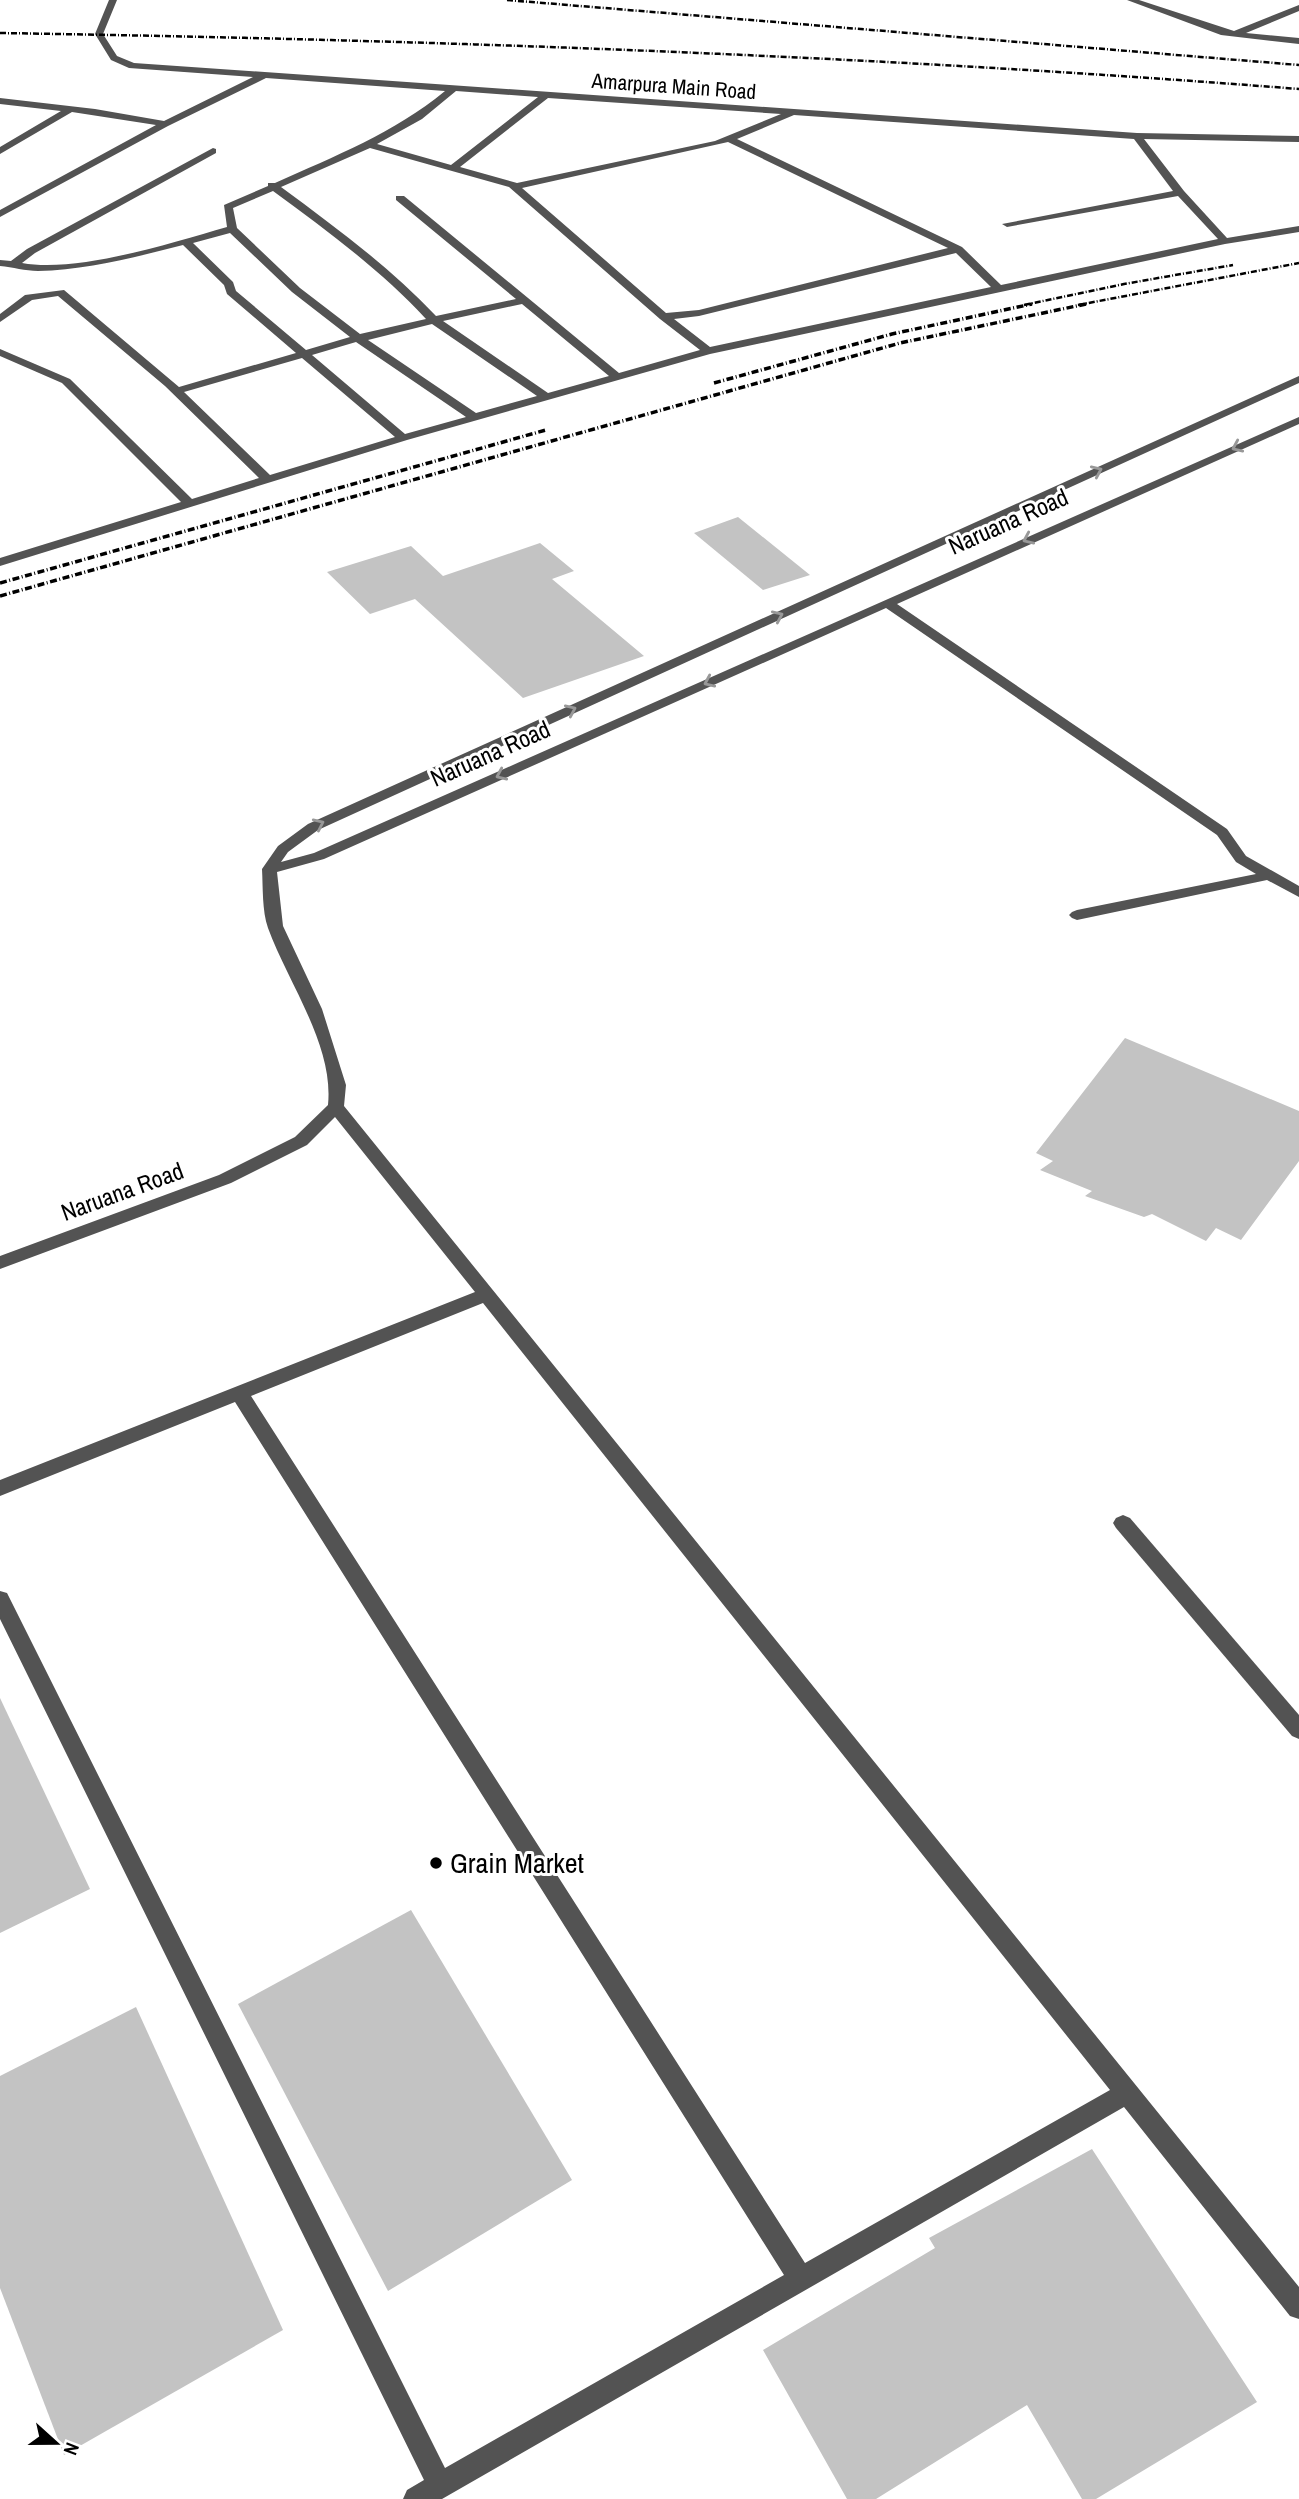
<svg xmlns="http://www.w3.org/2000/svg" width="1299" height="2499" viewBox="0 0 1299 2499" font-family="'Archivo Narrow',sans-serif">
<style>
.building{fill:#c3c3c3}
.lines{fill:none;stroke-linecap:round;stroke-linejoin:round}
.minor{fill:#535353;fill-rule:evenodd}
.rail-far1{stroke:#000;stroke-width:2.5;stroke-dasharray:6 2 1 2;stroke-linecap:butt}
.rail{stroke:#000;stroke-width:3.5;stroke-dasharray:7 2.5 1 2.5;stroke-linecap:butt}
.oneway{stroke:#989898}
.poi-dot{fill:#000;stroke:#fff;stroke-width:2.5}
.labels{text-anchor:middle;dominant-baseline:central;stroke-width:6;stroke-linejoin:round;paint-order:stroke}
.far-street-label{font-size:21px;fill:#000;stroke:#fff}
.street-label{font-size:24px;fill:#000;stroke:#fff}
.near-poi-label{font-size:28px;fill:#000;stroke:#fff;text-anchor:start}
</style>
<rect width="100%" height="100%" fill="#fff"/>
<g class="building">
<path d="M738,517L810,575L763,590L694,533Z"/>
<path d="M540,543L574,571L552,579L644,656L523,698L415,599L370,614L327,572L411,546L443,576Z"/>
<path d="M1125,1038L1299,1111V1161L1241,1240L1216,1228L1206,1241L1152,1214L1144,1217L1085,1196L1092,1191L1040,1170L1053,1161L1036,1153Z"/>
<path d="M0,1698L90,1889L0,1933Z"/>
<path d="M411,1910L572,2180L388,2291L238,2004Z"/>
<path d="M136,2007L283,2330L64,2455L0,2288V2076Z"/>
<path d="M1092,2149L1257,2402L1096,2499H1082L1027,2405L876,2499H847L763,2350L935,2248L929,2238Z"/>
</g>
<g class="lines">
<g class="minor">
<path d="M109,0H117L103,34L117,56L134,63L1137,133L1299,136V142L1144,139L1184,191L1227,238L1299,226V232L1225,244L710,354L407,440L0,566V558L181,502L62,383L0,356V349L70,379L192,499L259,478L165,386L58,296L32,300L0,322V314L25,295L64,290L179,387L296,353L227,294L224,285L183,245C136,257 87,270 38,271C25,271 13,267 0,266V260L11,261L27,249L213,148L216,149V153L35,253L22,263C78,273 171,243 227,227L224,205L268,186V183H275C335,156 394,133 445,91L266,78L168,126L0,217V210L156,125L72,112L0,154V147L61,111L0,104V98L95,109L164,121L253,77L129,68L111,60L95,34ZM456,91L538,97L451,165L377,144L422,119ZM548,98L781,114L715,141L517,183L460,167ZM794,115L1134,139L1173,191L1002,224L1007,227L1178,196L1218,239L1001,285L962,247L737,139ZM728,142L948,248L699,310L666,313L522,188ZM370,148L509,187L660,319L700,350L619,373L404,196H396V200L516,299L436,316C390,267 335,227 281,187ZM273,191C326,230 381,270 426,319L360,334L300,288L237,228L233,208ZM230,233L292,292L350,337L306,350L236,291L233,282L193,243ZM956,253L991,287L710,347L674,319L699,316ZM522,304L609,376L548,393L443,321ZM432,324L537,396L476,413L368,340ZM356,342L466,417L405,434L312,355ZM302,358L395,437L270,475L184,392Z"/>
<path d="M1127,0H1139L1234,31L1299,5V11L1246,33L1299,38V44L1221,35Z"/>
<path d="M1299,376V383L318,830L288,852L281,862L314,853L1299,417V424L897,604L1227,829L1246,856L1299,886V897L1267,880L1077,920L1072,918L1069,915L1072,912L1077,910L1256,874L1236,862L1217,835L886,608L324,859L277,872L283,926L322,1009L346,1085L344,1106L1299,2287V2319L1290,2316L1124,2107L442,2499H403L407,2490L424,2480L0,1619V1591L7,1593L445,2468L784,2275L235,1402L0,1496V1480L475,1292L335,1117L307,1145L231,1183L0,1269V1256L219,1175L295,1137L328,1105C334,1045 288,983 268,928C262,911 263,887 262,869L278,846L308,824ZM483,1303L1110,2090L805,2263L251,1396Z"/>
<path d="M1123,1515L1130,1518L1299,1715V1739L1292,1736L1116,1528L1113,1523L1116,1518Z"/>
</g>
<g class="rail-far1">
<path d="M507,0L1299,65"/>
<path d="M0,33C434,40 866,55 1299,89"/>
<path d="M1024,305L1124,284L1233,265"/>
<path d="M1078,305L1299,263"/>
</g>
<g class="rail">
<path d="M714,383L892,334L1032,304"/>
<path d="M0,583L546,430"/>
<path d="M0,596L900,343L1086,304"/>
</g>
</g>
<defs><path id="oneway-chevron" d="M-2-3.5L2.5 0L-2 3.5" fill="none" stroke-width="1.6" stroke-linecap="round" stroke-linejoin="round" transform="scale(1.75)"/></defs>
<g class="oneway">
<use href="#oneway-chevron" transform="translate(1237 447) rotate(156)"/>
<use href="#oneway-chevron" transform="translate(1097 471) rotate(-24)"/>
<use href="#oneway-chevron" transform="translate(1028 539) rotate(156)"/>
<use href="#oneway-chevron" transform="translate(778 616) rotate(-24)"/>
<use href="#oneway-chevron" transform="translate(709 682) rotate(156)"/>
<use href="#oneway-chevron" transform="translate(571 710) rotate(-24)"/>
<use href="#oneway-chevron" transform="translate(501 775) rotate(156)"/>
<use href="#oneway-chevron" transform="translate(319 824) rotate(-25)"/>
</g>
<circle class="poi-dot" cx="436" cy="1863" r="7"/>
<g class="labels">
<g class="far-street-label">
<text transform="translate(674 86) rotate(4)">Amarpura Main Road</text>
</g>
<g class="street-label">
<text transform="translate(1008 521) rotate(-24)">Naruana Road</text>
<text transform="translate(490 753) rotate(-24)">Naruana Road</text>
<text transform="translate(122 1191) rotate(-20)">Naruana Road</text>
</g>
<g class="near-poi-label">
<text x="450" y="1863">Grain Market</text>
</g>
</g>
<g transform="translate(56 2443) rotate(111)" stroke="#ffffff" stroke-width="5" paint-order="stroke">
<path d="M0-5L12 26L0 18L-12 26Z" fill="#000000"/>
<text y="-10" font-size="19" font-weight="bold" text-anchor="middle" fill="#000000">N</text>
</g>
</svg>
